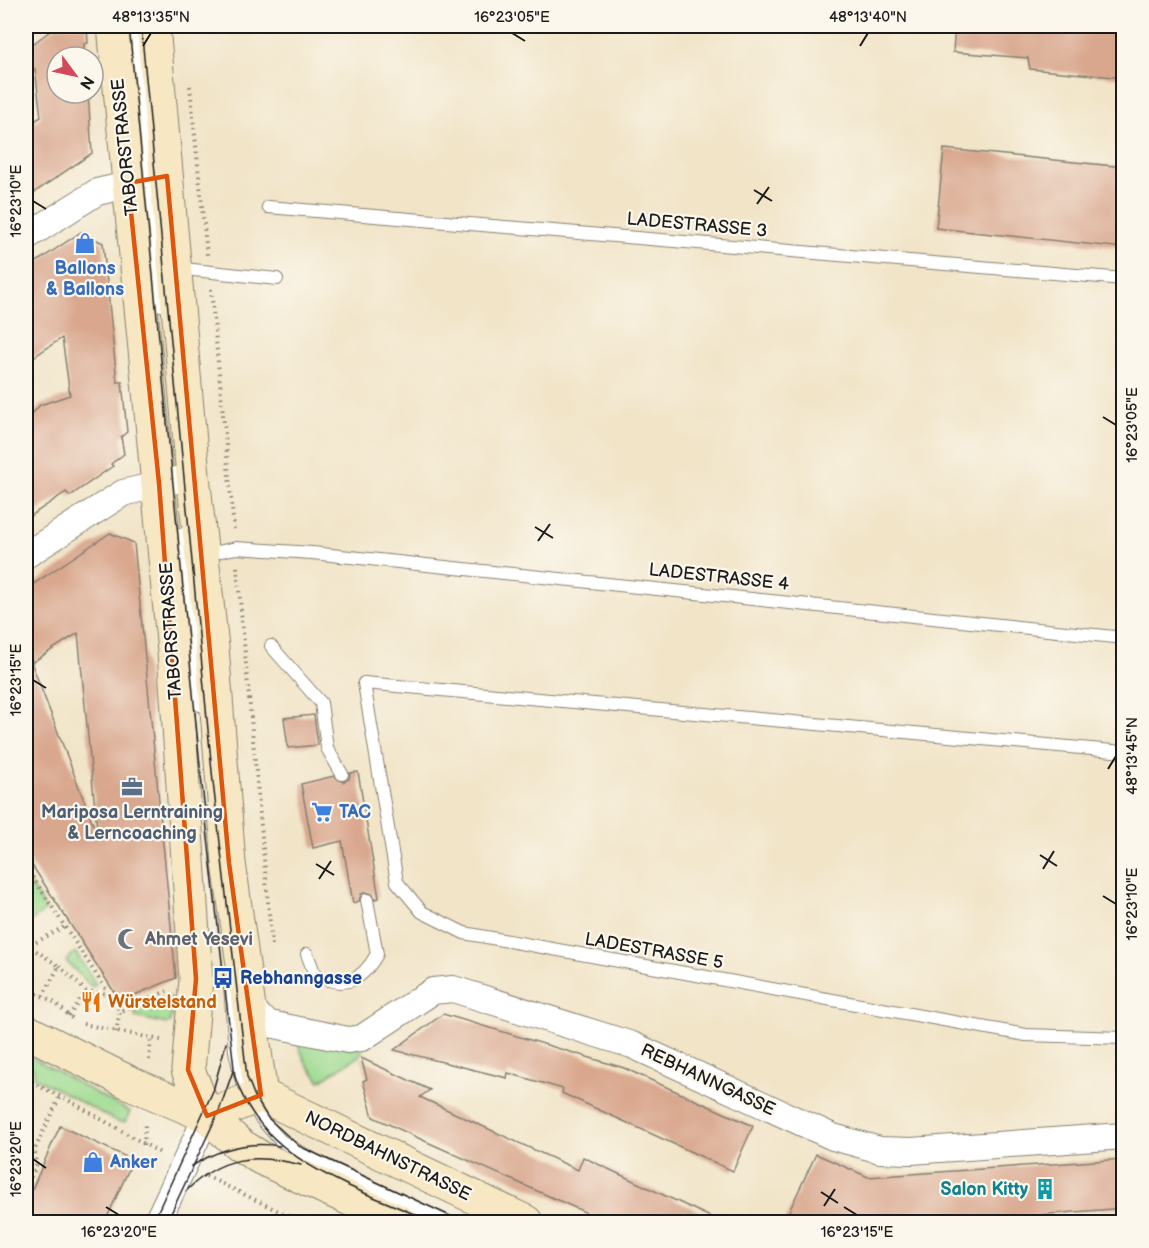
<svg xmlns="http://www.w3.org/2000/svg" width="1149" height="1248" viewBox="0 0 1149 1248" font-family="'Balsamiq Sans',sans-serif">
<style>
.green{fill:#9cda8f;stroke:#5c7b56;stroke-width:1.5}
.building{fill:#d9a78e;fill-rule:evenodd}
.lines{fill:none;stroke-linecap:round;stroke-linejoin:round}
.service-casing{stroke:#868072;stroke-width:14}
.minor-casing{stroke:#868072;stroke-width:28}
.secondary-casing{stroke:#868072;stroke-width:35}
.path{stroke:#868072;stroke-width:4;stroke-dasharray:1.5 4.5;stroke-linecap:butt}
.service{stroke:#fff;stroke-width:12}
.minor{stroke:#fff;stroke-width:26}
.secondary{stroke:#f7e8c3;stroke-width:33}
.tram{stroke:#1c1c1c;stroke-width:1.5}
.marked{fill:none;stroke:#de560d;stroke-width:4.5;stroke-linejoin:round}
.ticks{fill:none;stroke:#1c1c1c;stroke-width:2}
.labels{text-anchor:middle;dominant-baseline:central;stroke-width:4.5;stroke-linejoin:round;paint-order:stroke}
.street-label{font-size:18px;fill:#1c1c1c;stroke:#fbf7ec}
.shop-label{font-size:18px;font-weight:bold;fill:#366cbe;stroke:#fbf7ec;text-anchor:start}
.service-label{font-size:18px;font-weight:bold;fill:#4e5e75;stroke:#fbf7ec}
.worship-label{font-size:18px;font-weight:bold;fill:#5b616d;stroke:#fbf7ec;text-anchor:start}
.transit-label{font-size:18px;font-weight:bold;fill:#164399;stroke:#fbf7ec;text-anchor:start}
.food-label{font-size:18px;font-weight:bold;fill:#c56008;stroke:#fbf7ec;text-anchor:start}
.culture-label{font-size:18px;font-weight:bold;fill:#0d838f;stroke:#fbf7ec;text-anchor:end}
.neatline{fill:none;stroke:#1c1c1c;stroke-width:2}
.ticks-label{font-size:15px;text-anchor:middle;fill:#1c1c1c}
</style>
<rect width="100%" height="100%" fill="#fbf7ec"/>
<filter id="ink" filterUnits="userSpaceOnUse"><feTurbulence type="fractalNoise" baseFrequency=".0167" numOctaves="2"/><feDisplacementMap in="SourceGraphic" scale="12" xChannelSelector="R" yChannelSelector="G"/><feConvolveMatrix kernelMatrix="1 2 1 2 8 2 1 2 1" color-interpolation-filters="sRGB"/></filter>
<filter id="wash" filterUnits="userSpaceOnUse"><feTurbulence type="fractalNoise" baseFrequency=".008" numOctaves="4" result="noise"/><feDisplacementMap in="SourceGraphic" scale="24" xChannelSelector="R" yChannelSelector="G"/><feGaussianBlur stdDeviation="1.35" result="paint"/><feColorMatrix in="noise" values="0 0 0 0 0 0 0 0 0 0 0 0 0 0 0 0 0 1.4 0 .05"/><feComposite in="paint" operator="in"/></filter>
<g filter="url(#wash)">
<rect width="100%" height="100%" fill="#f1e4c7"/>
<g class="green">
<path d="M26,878L46,910L26,925Z"/>
<path d="M75,952L96,984L92,987L66,961Z"/>
<path d="M170,997L173,1000L170,1022L167,1024L135,1017V1011Z"/>
<path d="M295,1037L363,1049L359,1056L320,1081L306,1063Z"/>
<path d="M26,1054L130,1112L125,1122H118L34,1077V1069L26,1064Z"/>
</g>
<g id="blocks">
<g class="building">
<path d="M57,26H87L88,43L84,44V57H57V93H88L92,153L26,198V126L41,117L35,69L26,71V49Z"/>
<path d="M955,26H1124V78L1030,69L1028,58L953,52Z"/>
<path d="M944,149L1124,167V248L936,228Z"/>
<path d="M81,232L103,243L117,382H122L127,432L121,437L124,454L111,464L113,466L70,496L66,492L26,519V421L40,405L70,395L62,338L26,362V269Z"/>
<path d="M110,533L134,543L176,978L120,1001L26,856V589ZM78,633L97,829H95L28,654L33,662Z"/>
<path d="M314,715L318,745L288,748L284,718Z"/>
<path d="M358,772L379,898L375,899L373,894L366,892L361,894L359,901L353,903L342,841L313,848L301,784L334,776L343,782L349,779L350,773Z"/>
<path d="M443,1014L624,1068L753,1126L733,1171L562,1093L563,1089L508,1073L507,1078L394,1050Z"/>
<path d="M361,1058L430,1090L420,1097L482,1126L578,1170L583,1157L721,1222H607L427,1142L373,1117L363,1081L367,1079Z"/>
<path d="M60,1126L133,1160L105,1222H47L26,1213V1203Z"/>
<path d="M816,1154L868,1177L1124,1159V1208L975,1220L976,1222H784Z"/>
</g>
</g>
</g>
<g filter="url(#ink)">
<use href="#blocks" fill-opacity="0" stroke="#868072" stroke-width="1.5"/>
<g class="lines">
<defs>
<g id="service">
<path d="M134,26L161,305"/>
<path d="M268,207L1124,279"/>
<path d="M175,268L277,279"/>
<path d="M183,534L200,705"/>
<path d="M203,555L236,548L312,553L1124,638"/>
<path d="M271,646L321,703L327,748L342,774"/>
<path d="M1124,752L364,683L397,882L422,912L464,933L1026,1035L1124,1038"/>
<path d="M307,954L315,975C345,989 361,982 377,954L367,900"/>
<path d="M230,985L235,1051L242,1082L260,1117L270,1129L281,1141L321,1164L448,1222"/>
</g>
<g id="minor">
<path d="M26,237L97,192L167,176"/>
<path d="M26,555L123,493L193,476"/>
<path d="M248,1002L260,1018L270,1024L348,1040L362,1038L433,991L453,989L632,1045L833,1137L880,1150L911,1151L1124,1136"/>
<path d="M157,1222L207,1116"/>
</g>
<g id="secondary">
<path d="M114,26L174,652L196,979L188,1070L207,1116"/>
<path d="M153,26L193,476L212,647L229,863L261,1095"/>
<path d="M26,1031L128,1082L207,1116L240,1145L261,1158L400,1222"/>
<path d="M207,1116L261,1095L526,1222"/>
</g>
</defs>
<use href="#service" class="service-casing"/>
<use href="#minor" class="minor-casing"/>
<use href="#secondary" class="secondary-casing"/>
<g class="path">
<path d="M190,86L207,255"/>
<path d="M211,289L234,529"/>
<path d="M237,567L272,945"/>
<path d="M26,867L120,1011L167,991"/>
<path d="M26,944L29,946L26,953"/>
<path d="M59,966L86,991L108,994"/>
<path d="M26,988L54,1002L74,1020"/>
<path d="M43,996L59,966L29,946L64,927"/>
<path d="M69,1016L86,991"/>
<path d="M83,1024L161,1040"/>
<path d="M116,1032L120,1011"/>
<path d="M149,1060L151,1039"/>
<path d="M26,1080L68,1100L162,1154"/>
<path d="M144,1145L145,1122"/>
<path d="M26,1150L35,1149"/>
<path d="M206,1176L301,1222"/>
<path d="M26,1188L36,1166L35,1149L60,1096"/>
</g>
<use href="#service" class="service"/>
<use href="#minor" class="minor"/>
<use href="#secondary" class="secondary"/>
<g class="tram">
<path d="M129,26L201,776L235,1077C262,1163 358,1188 432,1222"/>
<path d="M141,26L213,782L247,1077L255,1097L268,1118L299,1146L463,1222"/>
<path d="M192,1166C220,1148 248,1141 280,1146"/>
<path d="M186,1191C221,1156 254,1153 301,1165"/>
<path d="M153,1222L213,1091L226,1043"/>
<path d="M167,1222L219,1111L233,1071"/>
</g>
</g>
</g>
<path class="marked" d="M167,176L229,863L261,1095L207,1116L188,1070L196,979L159,483L128,183Z"/>
<path class="ticks" d="M512,33L525,41M143,46L151,33M860,46L868,33M754,190L772,201M33,201L46,209M757,204L769,187M1103,417L1116,425M535,527L553,538M538,541L550,524M33,680L46,688M1108,769L1116,756M1040,855L1057,866M316,864L334,875M1043,869L1054,851M319,879L331,861M1103,896L1116,904M33,1159L46,1168M821,1192L838,1203M824,1206L835,1189M106,1207L119,1215M844,1207L857,1215"/>
<defs>
<symbol id="shop-bare" viewBox="-9 -9 18 18"><path d="M-5-2.5h2.3a2.7 3.5 0 0 1 5.4 0H5L5.5 6h-11ZM-1.5-2.5h3a1.5 2.3 0 0 0-3 0Z" fill="#3f7fe0" stroke="#fbf7ec" stroke-width="2.5" paint-order="stroke"/></symbol>
<symbol id="office-bare" viewBox="-9 -9 18 18"><path d="M-6-3h4V-5.5h4V-3h4V5H-6ZM-1-4.5V-3h2v-1.5ZM-6 0V1H6V0Z" fill="#5c6f8a" stroke="#fbf7ec" stroke-width="2.5" paint-order="stroke"/></symbol>
<symbol id="supermarket-bare" viewBox="-9 -9 18 18"><path d="M-6-5.5h2.5l.6 2H6L4.5 2H-2.5L-4.4-4H-6ZM-1.5 3.2a1.3 1.3 0 1 0 .1 0ZM3 3.2a1.3 1.3 0 1 0 .1 0Z" fill="#3f7fe0" stroke="#fbf7ec" stroke-width="2.5" paint-order="stroke"/></symbol>
<symbol id="mosque-bare" viewBox="-9 -9 18 18"><path d="M3.5-4.9A6 6 0 1 0 3.5 4.9A5 5 0 1 1 3.5-4.9Z" fill="#6b7280" stroke="#fbf7ec" stroke-width="2.5" paint-order="stroke"/></symbol>
<symbol id="bus-bare" viewBox="-9 -9 18 18"><path d="M-5-6H5V4H4V6H2V4H-2V6H-4V4H-5ZM-3.5-4V0h7V-4ZM-3.5 1.2v1.5H-2V1.2ZM2 1.2v1.5H3.5V1.2Z" fill="#1a4fb4" stroke="#fbf7ec" stroke-width="2.5" paint-order="stroke"/></symbol>
<symbol id="restaurant-bare" viewBox="-9 -9 18 18"><path d="M-5-6h1v4h1v-4h1v4h1v-4h1v5L-1.5 .5V6h-2V.5L-5-1ZM5-6V6H3V1.5H1.5Q1.5-4 5-6Z" fill="#e8710a" stroke="#fbf7ec" stroke-width="2.5" paint-order="stroke"/></symbol>
<symbol id="building-bare" viewBox="-9 -9 18 18"><path d="M-4-6H4V6H1V3H-1V6H-4ZM-2.5-4.3h1.7v1.8h-1.7ZM.8-4.3h1.7v1.8H.8ZM-2.5-1h1.7V.8h-1.7ZM.8-1h1.7V.8H.8Z" fill="#0f9aa8" stroke="#fbf7ec" stroke-width="2.5" paint-order="stroke"/></symbol>
</defs>
<g fill-rule="evenodd">
<use href="#shop-bare" x="70" y="228" width="30" height="30"/>
<use href="#office-bare" x="117" y="772" width="30" height="30"/>
<use href="#supermarket-bare" x="307" y="797" width="30" height="30"/>
<use href="#mosque-bare" x="113" y="924" width="30" height="30"/>
<use href="#bus-bare" x="208" y="963" width="30" height="30"/>
<use href="#restaurant-bare" x="76" y="987" width="30" height="30"/>
<use href="#shop-bare" x="78" y="1147" width="30" height="30"/>
<use href="#building-bare" x="1030" y="1174" width="30" height="30"/>
</g>
<g class="labels">
<g class="street-label">
<text transform="translate(125 147) rotate(-96)">TABORSTRASSE</text>
<text transform="translate(697 225) rotate(5)">LADESTRASSE 3</text>
<text transform="translate(719 577) rotate(6)">LADESTRASSE 4</text>
<text transform="translate(171 631) rotate(-94)">TABORSTRASSE</text>
<text transform="translate(654 951) rotate(10)">LADESTRASSE 5</text>
<text transform="translate(708 1080) rotate(25)">REBHANNGASSE</text>
<text transform="translate(388 1156) rotate(26)">NORDBAHNSTRASSE</text>
</g>
<g class="shop-label">
<text x="85" y="268" text-anchor="middle">Ballons<tspan x="85" dy="21">&amp; Ballons</tspan></text>
<text x="339" y="812">TAC</text>
<text x="110" y="1162">Anker</text>
</g>
<g class="service-label">
<text x="132" y="812">Mariposa Lerntraining<tspan x="132" dy="21">&amp; Lerncoaching</tspan></text>
</g>
<g class="worship-label">
<text x="145" y="939">Ahmet Yesevi</text>
</g>
<g class="transit-label">
<text x="240" y="978">Rebhanngasse</text>
</g>
<g class="food-label">
<text x="108" y="1002">Würstelstand</text>
</g>
<g class="culture-label">
<text x="1028" y="1189">Salon Kitty</text>
</g>
</g>
<rect width="1149" height="1248" fill="none" stroke="#fbf7ec" stroke-width="66"/>
<g transform="translate(75 75) rotate(123)"><circle r="28" fill="#fbf7ec" stroke="#a29f99" stroke-width="1.5"/>
<path d="M0-4.5L10 22L0 15L-10 22Z" fill="#d1495b"/>
<text y="-9" font-size="16" font-weight="bold" text-anchor="middle" fill="#1c1c1c">N</text>
</g>
<rect x="33" y="33" width="1083" height="1182" class="neatline"/>
<g class="ticks-label">
<text x="151" y="22">48°13'35"N</text>
<text x="512" y="22">16°23'05"E</text>
<text x="868" y="22">48°13'40"N</text>
<text transform="translate(16 201) rotate(-90)" y="5">16°23'10"E</text>
<text transform="translate(1132 425) rotate(-90)" y="5">16°23'05"E</text>
<text transform="translate(16 680) rotate(-90)" y="5">16°23'15"E</text>
<text transform="translate(1132 756) rotate(-90)" y="5">48°13'45"N</text>
<text transform="translate(1132 904) rotate(-90)" y="5">16°23'10"E</text>
<text transform="translate(16 1159) rotate(-90)" y="5">16°23'20"E</text>
<text x="119" y="1237">16°23'20"E</text>
<text x="857" y="1237">16°23'15"E</text>
</g>
</svg>
